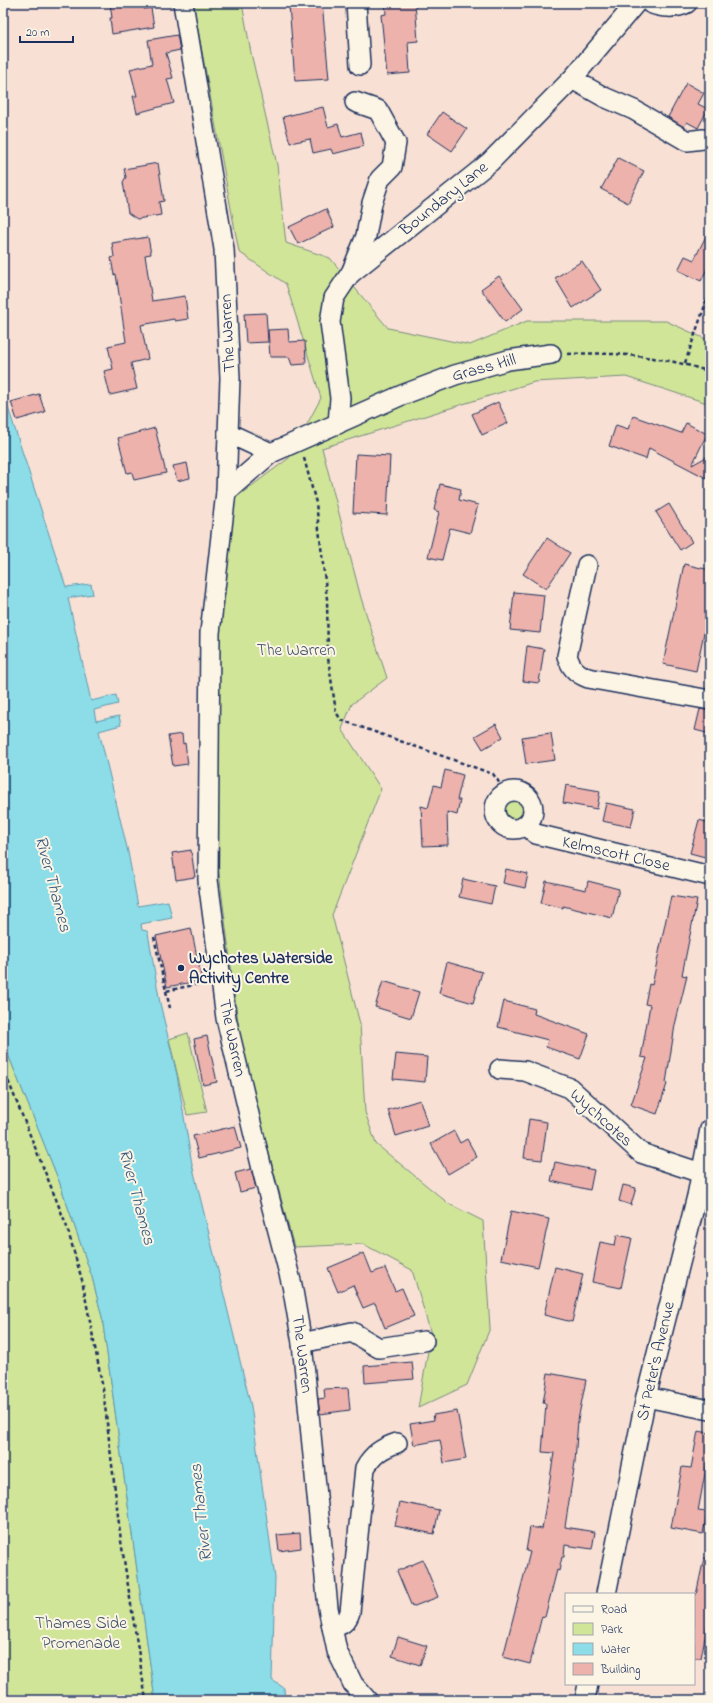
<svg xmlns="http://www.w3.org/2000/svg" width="713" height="1703" viewBox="0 0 713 1703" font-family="'Indie Flower',sans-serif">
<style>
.green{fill:#d1e599;stroke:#768a7c}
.water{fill:#8cdde7;stroke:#5f97b0}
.building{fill:#edb2ac;stroke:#1b2f5e}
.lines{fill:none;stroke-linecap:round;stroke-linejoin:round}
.minor-casing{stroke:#1b2f5e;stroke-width:22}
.path{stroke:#1b2f5e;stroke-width:2.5;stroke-dasharray:4 3;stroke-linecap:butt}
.minor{stroke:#fcf5e5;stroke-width:19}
.poi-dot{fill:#1b2f5e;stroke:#fcf5e5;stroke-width:1.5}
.labels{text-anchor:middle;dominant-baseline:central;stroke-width:4;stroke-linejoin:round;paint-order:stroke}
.street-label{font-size:17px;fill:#1b2f5e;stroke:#fcf5e5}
.park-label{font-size:17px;fill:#3f536a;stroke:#fcf5e5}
.poi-label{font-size:17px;font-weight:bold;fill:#1b2f5e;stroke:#fcf5e5;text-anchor:start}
.water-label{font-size:18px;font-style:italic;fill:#375a80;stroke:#fcf5e5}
</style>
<rect width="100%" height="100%" fill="#f8e1d4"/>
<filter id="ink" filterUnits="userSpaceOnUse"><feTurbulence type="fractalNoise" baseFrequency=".025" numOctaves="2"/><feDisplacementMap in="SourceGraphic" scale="8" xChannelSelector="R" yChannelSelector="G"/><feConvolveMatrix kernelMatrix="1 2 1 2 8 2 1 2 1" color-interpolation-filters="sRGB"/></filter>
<g filter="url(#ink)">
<g class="green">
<path d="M193,3H242L251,53L277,165L286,243L330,258L388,328L470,345L527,321H666L710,341V404L626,377L534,382L322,448L361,598L387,678L352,704L342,729L381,789L332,915L360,1024L365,1112L376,1144L449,1204L483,1221L490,1328L467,1385L418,1408L431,1334L412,1270L363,1244L294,1247L242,1053L218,865L217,642L234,499L289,458L321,398L286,284L239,252Z"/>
<circle cx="513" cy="808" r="11"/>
<path d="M188,1033L207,1112L187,1115L169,1039Z"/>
<path d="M3,1042L59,1181L92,1277L102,1317L155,1700H3Z"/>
</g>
<path class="water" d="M3,392L66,587L91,584L93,594L68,598L91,701L116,695L118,704L94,710L96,721L119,716L121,725L99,731L128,852L138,906L168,901L172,918L141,924L142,930L147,931L148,933L160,1003L177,1075L192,1164L251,1406L275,1578L272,1680L284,1688L285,1700H155L102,1317L92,1277L59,1181L3,1042Z"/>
<g class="building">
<path d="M110,3H143L144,9L151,8L154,27L112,34L110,18H112Z"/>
<path d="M310,3H322L329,79L295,81L289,5Z"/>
<path d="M385,3H415L418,41L408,42L410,73L387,75L381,15L386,14Z"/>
<path d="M177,35L180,50L166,53L173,78L167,79L174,103L137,113L133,96H137L130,69L152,64L148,40Z"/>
<path d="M686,83L704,93L698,104L708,109L698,128L687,122L684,127L668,117Z"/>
<path d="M323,107L328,127L338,124L342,137L361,132L364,146L333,154L331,149L313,153L310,139L290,143L283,117Z"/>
<path d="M442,112L467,129L452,151L427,134Z"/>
<path d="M618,158L644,171L628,203L601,189Z"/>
<path d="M158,163L164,201L159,202L161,215L137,219L128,213L123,182L126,177L124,169Z"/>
<path d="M326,209L334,227L298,244L289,227Z"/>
<path d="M710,228V263L701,281L678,270L685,256L694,260Z"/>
<path d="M148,237L151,254L145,255L152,301L185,296L188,319L175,321L174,319L141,325L148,359L131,363L137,389L110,395L104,371L113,369L108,346L126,342L116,274L114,275L111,258L114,257L112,243Z"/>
<path d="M582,261L601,290L573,308L555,278Z"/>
<path d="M499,276L523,309L505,322L481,289Z"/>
<path d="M266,313L268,342L246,343L244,314Z"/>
<path d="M288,329L289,342L305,341L306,364L292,365L289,357H270L268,330Z"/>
<path d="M39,394L45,412L17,420L11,402Z"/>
<path d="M498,402L508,423L482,435L472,414Z"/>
<path d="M633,416L681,433L686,423L707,434L692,465L710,455V480L649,448L646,459L609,446L616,425L628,429Z"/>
<path d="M155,428L166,473L134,480L132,472L127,473L118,438Z"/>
<path d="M356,454L390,456L387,515L353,513Z"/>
<path d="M187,463L190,478L177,481L173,466Z"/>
<path d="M440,484L461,489L459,500L478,505L470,533L450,528L442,560L428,557L439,512L434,510Z"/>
<path d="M669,504L692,542L680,550L656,512Z"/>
<path d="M547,538L570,553L546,589L523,574Z"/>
<path d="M684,564L710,570V604L696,671L663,664Z"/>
<path d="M514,592L544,595L540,633L510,630Z"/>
<path d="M527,646L544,649L539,683L523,681Z"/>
<path d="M700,709L710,711V734L695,730Z"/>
<path d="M496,724L503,737L483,749L475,736Z"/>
<path d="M551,733L555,760L526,764L522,737Z"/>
<path d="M182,734L183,744L185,743L188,764L173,766L168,736Z"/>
<path d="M445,770L463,775L457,800H460L457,815L447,812L448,845L423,846L421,806L428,808L434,785L441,787Z"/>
<path d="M566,785L600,791L597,809L563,803Z"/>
<path d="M606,803L635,809L631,827L602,821Z"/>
<path d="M699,820L710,823V836L705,857L690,853Z"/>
<path d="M191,850L195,877L176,880L172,853Z"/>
<path d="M506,869L528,874L525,888L503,883Z"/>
<path d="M463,879L495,886L491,904L459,897Z"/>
<path d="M546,881L586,890L588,881L619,889L612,918L563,906V908L541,903Z"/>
<path d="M671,896L697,900L682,975L687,976L675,1025L666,1083L667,1084L657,1114L631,1105L647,1058L641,1057L650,1005L645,1004L649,984L652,985Z"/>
<path d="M191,928L202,980L167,987L156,936Z"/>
<path d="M447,962L482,972L473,1003L439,993Z"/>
<path d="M383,981L419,992L411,1018L375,1007Z"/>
<path d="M504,1001L535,1009L534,1014L589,1034L580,1059L546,1047L548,1040L498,1027Z"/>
<path d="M207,1036L217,1082L203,1085L194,1039Z"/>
<path d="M396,1054L427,1057L425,1082L393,1079Z"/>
<path d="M420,1100L428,1126L396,1136L388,1110Z"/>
<path d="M529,1119L547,1122L542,1160L524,1158Z"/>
<path d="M235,1126L241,1148L199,1158L193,1136Z"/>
<path d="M454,1131L460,1143L467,1139L477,1157L448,1174L431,1144Z"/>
<path d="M555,1162L594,1170L590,1190L551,1181Z"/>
<path d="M251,1169L256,1188L240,1192L235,1173Z"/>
<path d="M623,1185L636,1188L631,1205L619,1201Z"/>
<path d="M511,1211L549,1219L538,1267L501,1259Z"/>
<path d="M617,1235L632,1238L621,1288L592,1282L600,1242L615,1245Z"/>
<path d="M364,1253L372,1273L385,1268L395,1291L402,1288L414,1316L385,1328L375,1303L363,1308L353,1285L338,1292L328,1268Z"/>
<path d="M555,1267L583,1274L572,1322L544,1315Z"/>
<path d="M412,1362L414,1379L365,1383L364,1366Z"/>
<path d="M548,1373L586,1380L578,1420L575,1462L565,1527L595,1532L592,1549L565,1545L564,1557H562L559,1571L557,1570L545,1617L542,1616L530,1664L503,1657L530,1552L526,1551L530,1527L542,1529L554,1453L542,1452L546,1404L543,1403Z"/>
<path d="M348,1388L350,1410L320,1414L318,1399L325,1398L324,1389Z"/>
<path d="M457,1411L466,1459L444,1463L440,1440L414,1445L410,1424L434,1420L433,1415Z"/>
<path d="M698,1431L710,1433V1447L698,1511L707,1512L703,1534L671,1528L682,1467L691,1468Z"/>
<path d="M400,1502L439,1510L434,1534L395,1526Z"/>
<path d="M300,1533L301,1548L279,1551L277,1535Z"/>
<path d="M704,1558L710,1559V1627L707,1626L701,1658H694V1594L696,1595Z"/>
<path d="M423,1560L438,1597L412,1607L397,1571Z"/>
<path d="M398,1637L427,1646L420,1665L392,1656Z"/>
</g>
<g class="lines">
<defs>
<g id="minor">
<path d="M183,3L224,249L230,378L226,492L210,633L208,880L226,1018L263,1173L292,1285L302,1343L328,1608L337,1651L353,1684L367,1700"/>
<path d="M356,3L360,65"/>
<path d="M650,3C661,8 676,9 687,3"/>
<path d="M572,79L604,97L634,110L687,141L703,139"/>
<path d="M351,273L366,236L372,203L380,179L392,167L396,143L378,110L355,102"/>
<path d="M338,424L340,398L330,322L334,298L350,274L490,162L572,79L636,3"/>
<path d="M228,433L271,453"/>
<path d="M226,492L271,453L402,395L455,375L508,360L551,354"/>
<path d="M587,565L567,656C571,667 575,673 588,678L710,700"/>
<circle cx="514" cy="810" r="19"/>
<path d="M526,825L536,834L710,876"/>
<path d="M500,1069L525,1071L570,1088L641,1153L701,1173"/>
<path d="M302,1343L352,1332L379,1348L424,1341"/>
<path d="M646,1397L710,1410"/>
<path d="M606,1594L646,1397L697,1196L710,1129"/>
<path d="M332,1627C342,1626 347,1622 350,1612L365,1468C373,1454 382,1448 397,1443"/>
<path d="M585,1700L588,1684"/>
</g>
</defs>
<use href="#minor" class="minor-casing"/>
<g class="path">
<path d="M568,354C616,352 664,356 710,372"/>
<path d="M685,363L710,291"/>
<path d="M304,458L316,503L327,599L328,658L336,712L341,720L493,774L506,792"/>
<path d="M154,937L166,991L203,983"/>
<path d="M166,991L170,1008"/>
<path d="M3,1068L66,1224L82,1280L103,1389L121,1541L146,1700"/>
</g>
<use href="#minor" class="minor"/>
</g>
</g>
<circle class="poi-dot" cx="181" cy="968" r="4"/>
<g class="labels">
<g class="street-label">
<text transform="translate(444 199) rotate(-39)">Boundary Lane</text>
<text transform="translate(228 333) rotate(-93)">The Warren</text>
<text transform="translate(484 368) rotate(-15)">Grass Hill</text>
<text transform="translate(616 854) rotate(13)">Kelmscott Close</text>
<text transform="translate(232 1038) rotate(78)">The Warren</text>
<text transform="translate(601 1118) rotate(42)">Wychcotes</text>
<text transform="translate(302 1354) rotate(83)">The Warren</text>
<text transform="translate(656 1361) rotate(-77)">St Peter's Avenue</text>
</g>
<g class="park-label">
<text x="296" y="650">The Warren</text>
<text x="81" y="1623">Thames Side<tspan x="81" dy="20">Promenade</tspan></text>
</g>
<g class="poi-label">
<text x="189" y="958">Wychotes Waterside<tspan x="189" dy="20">Activity Centre</tspan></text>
</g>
<g class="water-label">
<text transform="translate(52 884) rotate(75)">River Thames</text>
<text transform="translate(136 1197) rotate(75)">River Thames</text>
<text transform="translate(202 1513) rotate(-96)">River Thames</text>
</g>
</g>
<rect width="713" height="1703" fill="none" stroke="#fcf5e5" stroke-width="16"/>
<rect x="8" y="8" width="697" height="1687" fill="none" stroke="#1b2f5e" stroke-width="1.5" filter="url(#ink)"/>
<rect x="565" y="1593" width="130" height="92" fill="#fcf5e5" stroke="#a2a6af"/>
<rect x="573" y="1606" width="20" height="6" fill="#fcf5e5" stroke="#a2a6af"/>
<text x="601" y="1613" font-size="12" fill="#1b2f5e">Road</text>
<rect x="573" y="1623" width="20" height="12" fill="#d1e599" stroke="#a2a6af"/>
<text x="601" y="1633" font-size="12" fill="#1b2f5e">Park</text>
<rect x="573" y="1643" width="20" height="12" fill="#8cdde7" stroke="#a2a6af"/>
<text x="601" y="1653" font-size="12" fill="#1b2f5e">Water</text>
<rect x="573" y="1663" width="20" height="12" fill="#edb2ac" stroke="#a2a6af"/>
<text x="601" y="1673" font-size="12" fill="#1b2f5e">Building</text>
<path d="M20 36v6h53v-6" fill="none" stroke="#1b2f5e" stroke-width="2"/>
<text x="26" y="36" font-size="12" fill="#1b2f5e" stroke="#fcf5e5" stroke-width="3" paint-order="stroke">20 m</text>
</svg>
